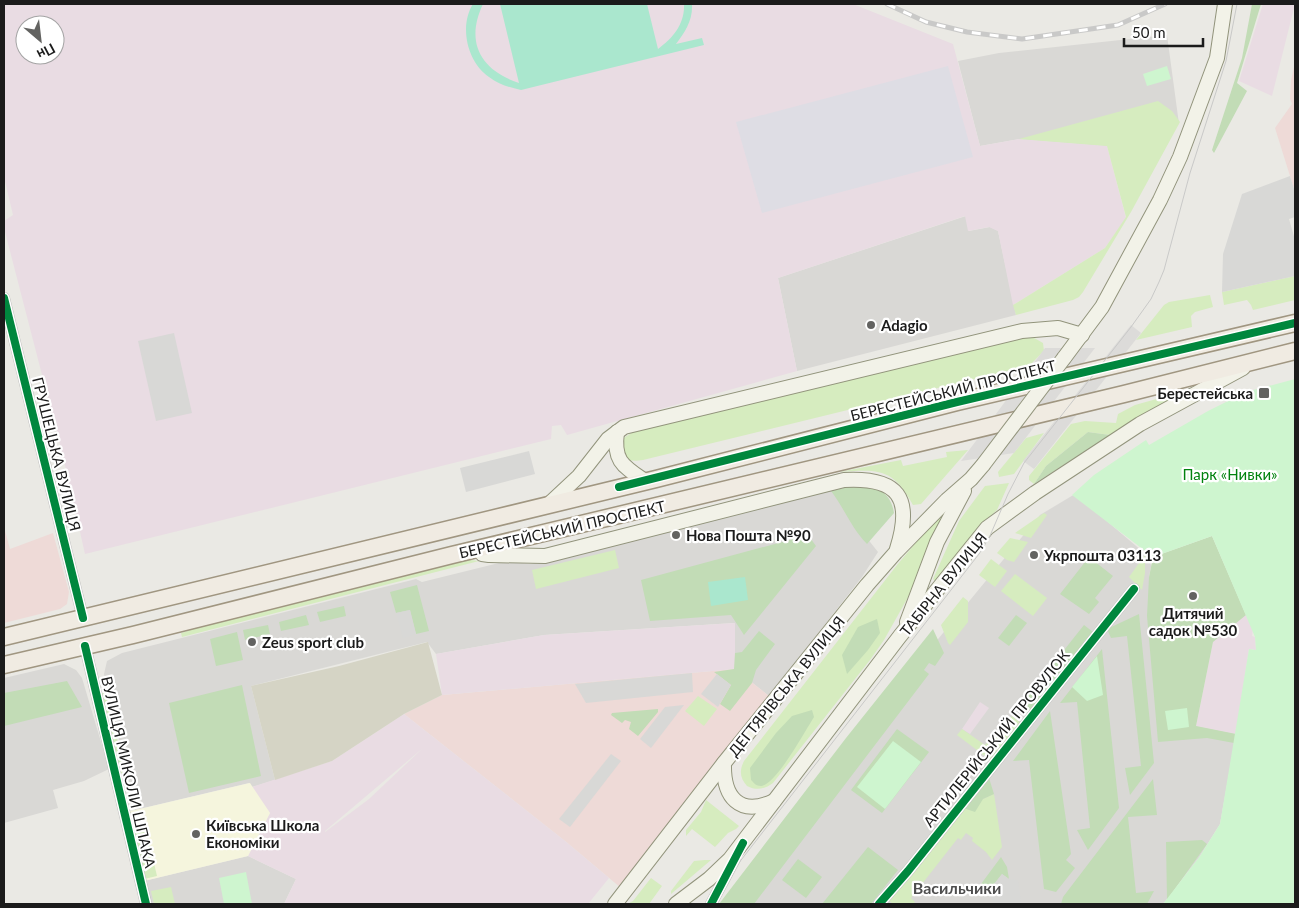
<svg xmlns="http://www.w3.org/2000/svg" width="1299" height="908" viewBox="0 0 1299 908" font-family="Lato,sans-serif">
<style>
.residential{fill:#d9d8d5}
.commercial{fill:#eedad7}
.industrial{fill:#e9dce3;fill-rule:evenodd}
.education{fill:#f5f5dd}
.construction{fill:#d5d4c5}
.grass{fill:#d6ecbf}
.forest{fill:#c2dcb6}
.park{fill:#cef5cf}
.pitch{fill:#aae7ce}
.parking{fill:#d8d8d6}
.plaza{fill:#dedde4}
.pier{fill:#dcdbd9}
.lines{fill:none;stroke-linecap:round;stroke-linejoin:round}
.street-casing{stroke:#c2c2c0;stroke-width:12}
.secondary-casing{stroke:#92947c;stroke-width:16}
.primary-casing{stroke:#a09681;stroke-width:19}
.street{stroke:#fcfcfb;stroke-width:10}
.secondary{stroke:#f2f2e8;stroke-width:14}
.primary{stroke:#f0ebe2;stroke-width:16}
.tram{stroke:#c9c9c8;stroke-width:1}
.rail-casing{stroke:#c9c9c8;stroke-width:5}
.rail{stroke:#fff;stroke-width:3;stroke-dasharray:9;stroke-linecap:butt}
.secondary-bridge-casing{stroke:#92947c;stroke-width:16;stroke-linecap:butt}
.secondary-bridge{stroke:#f2f2e8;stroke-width:14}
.cycleway-casing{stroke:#fff;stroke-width:11}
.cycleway{stroke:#00873e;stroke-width:8}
.poi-dot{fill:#636361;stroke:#fff;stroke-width:2}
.labels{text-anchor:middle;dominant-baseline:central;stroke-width:4.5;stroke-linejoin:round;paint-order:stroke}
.poi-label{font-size:15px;font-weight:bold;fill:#1b1b1b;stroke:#fff;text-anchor:start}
.street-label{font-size:15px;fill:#1b1b1b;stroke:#fff}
.park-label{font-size:15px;fill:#01820e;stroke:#fff}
.neighbourhood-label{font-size:16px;font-weight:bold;fill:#4e4e4e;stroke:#fff}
</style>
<rect width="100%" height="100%" fill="#eae9e4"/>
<g class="residential">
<path d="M1167,35L1179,124L1107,146L1019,139L980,146L958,61L999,53Z"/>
<path d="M966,216L969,231L990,227L998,231L1016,315L797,371L778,278Z"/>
<path d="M833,488L859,528L878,552L862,577L769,696L735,669L734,623L544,635L436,654L427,642L251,686L275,780L252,787L249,783L135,810L104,674L107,661L122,653L416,579L422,582L507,561L530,564Z"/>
<path d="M1075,494L1149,557L1151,566L1149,577L1196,726L1236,734L1220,824L1200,856L1163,904H734L934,644L1040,515Z"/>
<path d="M64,664L76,670L82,678L109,769L84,781L53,790L58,808L4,823V678Z"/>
<path d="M248,856L296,879L284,904H150L144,881Z"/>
</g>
<g class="commercial">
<path d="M1295,63V192L1275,128L1292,104L1290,99L1291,80Z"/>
<path d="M4,527L10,549L53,533L69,592L67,604L60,609L4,623Z"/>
<path d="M735,669L769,696L621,888L565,841L404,714L442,695Z"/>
</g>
<g class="industrial">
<path d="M4,4H853L953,44L980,146L1019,139L1107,146L1126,218L1105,248L1013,305L998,231L989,227L968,231L965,216L778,278L797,371L567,435L561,425L552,426L551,439L85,554L62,452L4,228V221L13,215L4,177ZM25,25H55V55H25Z"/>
<path d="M1263,4H1295L1272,96L1239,81Z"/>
<path d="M1246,615L1253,629L1252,636L1255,637L1256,650L1249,649L1236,734L1196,726L1213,642L1227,625Z"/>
<path d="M735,623V669L442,695L436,654L544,635Z"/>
<path d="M980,702L989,708L970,734L962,729Z"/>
<path d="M404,714L565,841L609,878L588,904H284L296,879L248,856L270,813L252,787L332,761ZM423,748L369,799L325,832V831Z"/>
</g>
<path class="education" d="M250,783L270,813L248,856L144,881L127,812Z"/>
<path class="construction" d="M428,642L442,695L404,714L332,761L275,780L251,686L339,666Z"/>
<g class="grass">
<path d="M1158,101L1172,111L1180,122L1131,212L1083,292L1079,297L1073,300L1016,315L1013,305L1105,248L1126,217L1107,146L1019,139Z"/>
<path d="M1295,276V300L1253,310L1251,305L1247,300L1224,305L1222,292Z"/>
<path d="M1210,295L1213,307L1195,312L1191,316L1192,327L1136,340L1164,305L1169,302Z"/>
<path d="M1029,335L1043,343L1044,351L1027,368L1007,371L643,460C626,463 625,458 621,443L625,437L633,432Z"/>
<path d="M1185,391L1110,435L1088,432L1046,466L1034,484L1029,480V476L1071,424L1085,421L1116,423L1118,414L1135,405Z"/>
<path d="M1044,433L1014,474L999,477L998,472L1026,438Z"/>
<path d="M968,450L921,504L913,505C893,468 879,469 839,472L901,460L903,466L947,457L946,452Z"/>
<path d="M1009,483L997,510L982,524L935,581L933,579L959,521L985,486Z"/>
<path d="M950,502L953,504L930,543L911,592L884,640L870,660L773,783C765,789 757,791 747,786C740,778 739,771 744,761L897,565Z"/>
<path d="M1044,513L1047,515L1031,538L1015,533Z"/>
<path d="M1010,538L1028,542L1014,562L1007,560L997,553Z"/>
<path d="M615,550L619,568L536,589L532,570Z"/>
<path d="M1145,555V573L1142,590L1129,577Z"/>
<path d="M463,559L479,561L182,637L181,633L188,631L192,626Z"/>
<path d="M991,559L1007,571L995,587L979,575Z"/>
<path d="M1015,574L1047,598L1033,616L1001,591Z"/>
<path d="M963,597L968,601V622L950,645L948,643L941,625Z"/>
<path d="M106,692L126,776L120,777L100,694Z"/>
<path d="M698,696L717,709L704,726L685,711Z"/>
<path d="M1012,716L1021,723L990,760L957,735L962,729L985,745Z"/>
<path d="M994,794L1002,847L992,860L986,852L972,841L973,838L966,833L961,840L958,838L911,898L915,902L913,904H893L888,900L963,808Z"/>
<path d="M706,800L739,826L736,829L728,833L715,847L692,829L686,836V830L701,812Z"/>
<path d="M142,813L157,876L144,879L130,822L135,816Z"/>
<path d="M705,860H711L671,894V891L694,861Z"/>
<path d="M651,878L662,886L649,904H627L633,901Z"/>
<path d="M171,887L175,904H154L151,891Z"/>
</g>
<g class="forest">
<path d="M1252,4H1261L1237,83L1247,91L1214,153L1212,150L1242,58Z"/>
<path d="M1088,432L1110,435L1034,484L1046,466Z"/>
<path d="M861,484C879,488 891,493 894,513L867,544C852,529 844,508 831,491Z"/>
<path d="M808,535L816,546L744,635L731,615L650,621L641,580Z"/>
<path d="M1212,536L1246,615L1213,642L1196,726L1236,734L1234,743L1207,738L1158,742L1147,616L1149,577L1153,557Z"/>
<path d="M1089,557L1113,576L1095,598L1099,602L1089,614L1060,594Z"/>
<path d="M417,585L429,631L416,634L410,610L396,613L390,592Z"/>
<path d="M344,606L346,616L320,622L317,612Z"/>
<path d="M1139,614L1154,763L1130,795L1125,768L1141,766L1127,636L1111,638L1107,629Z"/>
<path d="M306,615L309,625L281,631L279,622Z"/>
<path d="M1016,615L1027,623L1009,646L998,638Z"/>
<path d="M877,619L880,633L868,650L847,674L842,655L858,627Z"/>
<path d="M268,625L270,634L245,640L243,630Z"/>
<path d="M1084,625L1093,632L1027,715L1018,708Z"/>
<path d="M933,629L944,653L935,666L929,663L924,670L929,674L754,904H719L846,738Z"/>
<path d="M759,631L775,644L756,670L752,683L730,711L720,704L731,685L714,672L734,669L735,653L742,652Z"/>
<path d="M237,632L243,660L216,666L210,639Z"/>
<path d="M1102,649L1119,808L1088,850L1077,830L1090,828L1077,702L1060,703Z"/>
<path d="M67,681L82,707L4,726V693Z"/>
<path d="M242,685L261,776L189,793L169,703Z"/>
<path d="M658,709V712L638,736L629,729L631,722L625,720L622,723L611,715L612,713Z"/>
<path d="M812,710L814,717C805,731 776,785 761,786C756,786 754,783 751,780L750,768L776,733L792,716Z"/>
<path d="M1050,711L1071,854L1066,860L1075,868L1056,892L1044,889L1029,760L1013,761Z"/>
<path d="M897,729L929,752L882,813L851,790Z"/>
<path d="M989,778L994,794L983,799L975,812L963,808Z"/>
<path d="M1153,779L1157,815L1128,817L1136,893L1154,891L1147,904H1061L1063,897Z"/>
<path d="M1202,840L1207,844L1167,900L1166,842Z"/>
<path d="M868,847L898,870L871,904H822Z"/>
<path d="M1001,857L1007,867L1009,879L1002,874L989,891L981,884Z"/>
<path d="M798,859L822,877L806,898L782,880Z"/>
</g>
<g class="park">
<path d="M1167,66L1171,79L1147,86L1143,74Z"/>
<path d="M1295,379V904H1163L1200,856L1220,824L1249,649L1256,650L1255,637L1212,536L1153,557L1072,495L1094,475L1146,440L1149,445L1208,411L1246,392Z"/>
<path d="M1097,656L1103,695L1087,701L1072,687Z"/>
<path d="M1187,708L1189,727L1168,730L1165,711Z"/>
<path d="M893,741L921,762L885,809L857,787Z"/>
<path d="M246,872L252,904H224L219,878Z"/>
</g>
<g class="pitch">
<path d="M473,4H483C465,42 480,70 519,83L500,4H647L658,49C673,38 685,24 684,4H692C693,20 685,32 676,44L702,38L704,45L521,90C509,87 499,85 489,77C467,62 459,26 473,4Z"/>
<path d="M745,577L748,600L711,606L708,582Z"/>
</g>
<g class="parking">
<path d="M1290,176L1295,192V217L1289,219L1295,240V276L1222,292L1223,254L1242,194Z"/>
<path d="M174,333L192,413L156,421L138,341Z"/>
<path d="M529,451L535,474L466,492L460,468Z"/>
<path d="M410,610L416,634L403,638L396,613Z"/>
<path d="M692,673L693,692L586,703L575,684Z"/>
<path d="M717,674L731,685L718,707L701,694Z"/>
<path d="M684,705L651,748L640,739L665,707Z"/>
<path d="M611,754L621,761L570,827L559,819Z"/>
<path d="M1002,874L1009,879L1018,880L1021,903L994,904L993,900L986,894Z"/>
</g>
<path class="plaza" d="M948,66L973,157L762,213L736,122Z"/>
<g class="pier">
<path d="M1131,325L1141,333L1034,469L1023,461Z"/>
<path d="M1045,348H1095L1014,453L961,461Z"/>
</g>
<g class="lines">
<defs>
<g id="street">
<path d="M4,298L83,618"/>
<path d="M85,646L146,904"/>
<path d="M711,904L735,859"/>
<path d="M879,904L908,871L1134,589"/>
</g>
<g id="secondary">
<path d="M1064,358L1102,307L1160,200L1180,157L1217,58L1225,4"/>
<path d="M617,432C613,461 623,466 645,481"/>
<path d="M549,504L579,476L608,439L624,427L1022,331L1058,328L1082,335"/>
<path d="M479,549L482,554L489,555L545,556L844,480C899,477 913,498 897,549"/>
<path d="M907,622L937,542L964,491"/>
<path d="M724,763C723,797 739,817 774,801"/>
<path d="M615,904L724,763L867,585L896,552L947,500L971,479L983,465"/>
<path d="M676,904L709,879L730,859L900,636L987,528L1035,493L1140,424L1243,368"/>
</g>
<g id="primary">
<path d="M4,637L656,479L957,402L1295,323"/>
<path d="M4,665L133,635L452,555L1124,394L1295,351"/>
</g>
</defs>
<use href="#street" class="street-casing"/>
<use href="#secondary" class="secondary-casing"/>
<use href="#primary" class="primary-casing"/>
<use href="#street" class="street"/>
<use href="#secondary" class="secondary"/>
<use href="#primary" class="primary"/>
<path class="tram" d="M705,904L717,891L979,554L989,538L1008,494L1024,463L1131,327L1151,299L1159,282L1164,270L1190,173L1226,61L1237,4"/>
<defs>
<path id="rail" d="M887,4L926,22L967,32L1022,39L1118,25L1165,4"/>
</defs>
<use href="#rail" class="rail-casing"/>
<use href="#rail" class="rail"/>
<defs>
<path id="secondary-bridge" d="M983,465L1064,358"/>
</defs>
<use href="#secondary-bridge" class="secondary-bridge-casing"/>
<use href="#secondary-bridge" class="secondary-bridge"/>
<defs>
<g id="cycleway">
<path d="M4,298L83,618"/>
<path d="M619,487L957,402L1295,323"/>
<path d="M85,646L146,904"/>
<path d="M711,904L743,843"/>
<path d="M879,904L908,871L1134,589"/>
</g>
</defs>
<use href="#cycleway" class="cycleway-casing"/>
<use href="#cycleway" class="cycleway"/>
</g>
<g class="poi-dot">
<circle cx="871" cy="325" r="5"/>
<rect x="1258" y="387" width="12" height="12" rx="2.5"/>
<circle cx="676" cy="535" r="5"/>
<circle cx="1034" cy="555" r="5"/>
<circle cx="1193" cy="596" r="5"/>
<circle cx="252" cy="642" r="5"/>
<circle cx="196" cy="834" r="5"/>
</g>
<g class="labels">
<g class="poi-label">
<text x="881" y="325">Adagio</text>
<text x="1253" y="393" text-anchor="end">Берестейська</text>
<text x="686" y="535">Нова Пошта №90</text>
<text x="1044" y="555">Укрпошта 03113</text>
<text x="1193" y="613" text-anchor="middle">Дитячий<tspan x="1193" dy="17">садок №530</tspan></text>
<text x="262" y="642">Zeus sport club</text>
<text x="206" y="825">Київська Школа<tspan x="206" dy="17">Економіки</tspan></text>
</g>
<g class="street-label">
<text transform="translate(953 390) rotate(-14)">БЕРЕСТЕЙСЬКИЙ ПРОСПЕКТ</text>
<text transform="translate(57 454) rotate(76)">ГРУШЕЦЬКА ВУЛИЦЯ</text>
<text transform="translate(562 529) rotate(-13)">БЕРЕСТЕЙСЬКИЙ ПРОСПЕКТ</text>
<text transform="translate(943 584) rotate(-51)">ТАБІРНА ВУЛИЦЯ</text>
<text transform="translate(786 686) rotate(-51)">ДЕГТЯРІВСЬКА ВУЛИЦЯ</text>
<text transform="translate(996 738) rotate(-51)">АРТИЛЕРІЙСЬКИЙ ПРОВУЛОК</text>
<text transform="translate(129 772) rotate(77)">ВУЛИЦЯ МИКОЛИ ШПАКА</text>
</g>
<g class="park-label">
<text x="1230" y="474">Парк «Нивки»</text>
</g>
<g class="neighbourhood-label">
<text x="957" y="887">Васильчики</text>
</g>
</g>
<rect width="1299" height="908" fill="none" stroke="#1b1b1b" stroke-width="10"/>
<g transform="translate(40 40) rotate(152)"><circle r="24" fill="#ffffff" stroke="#a4a4a4"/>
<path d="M0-4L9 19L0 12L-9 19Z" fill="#636361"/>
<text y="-8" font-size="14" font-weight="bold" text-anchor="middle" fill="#1b1b1b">Пн</text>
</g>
<path d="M1124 38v8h79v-8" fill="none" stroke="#1b1b1b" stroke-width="2.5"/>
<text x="1132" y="38" font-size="15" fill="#1b1b1b" stroke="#ffffff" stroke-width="4" paint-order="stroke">50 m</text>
</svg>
